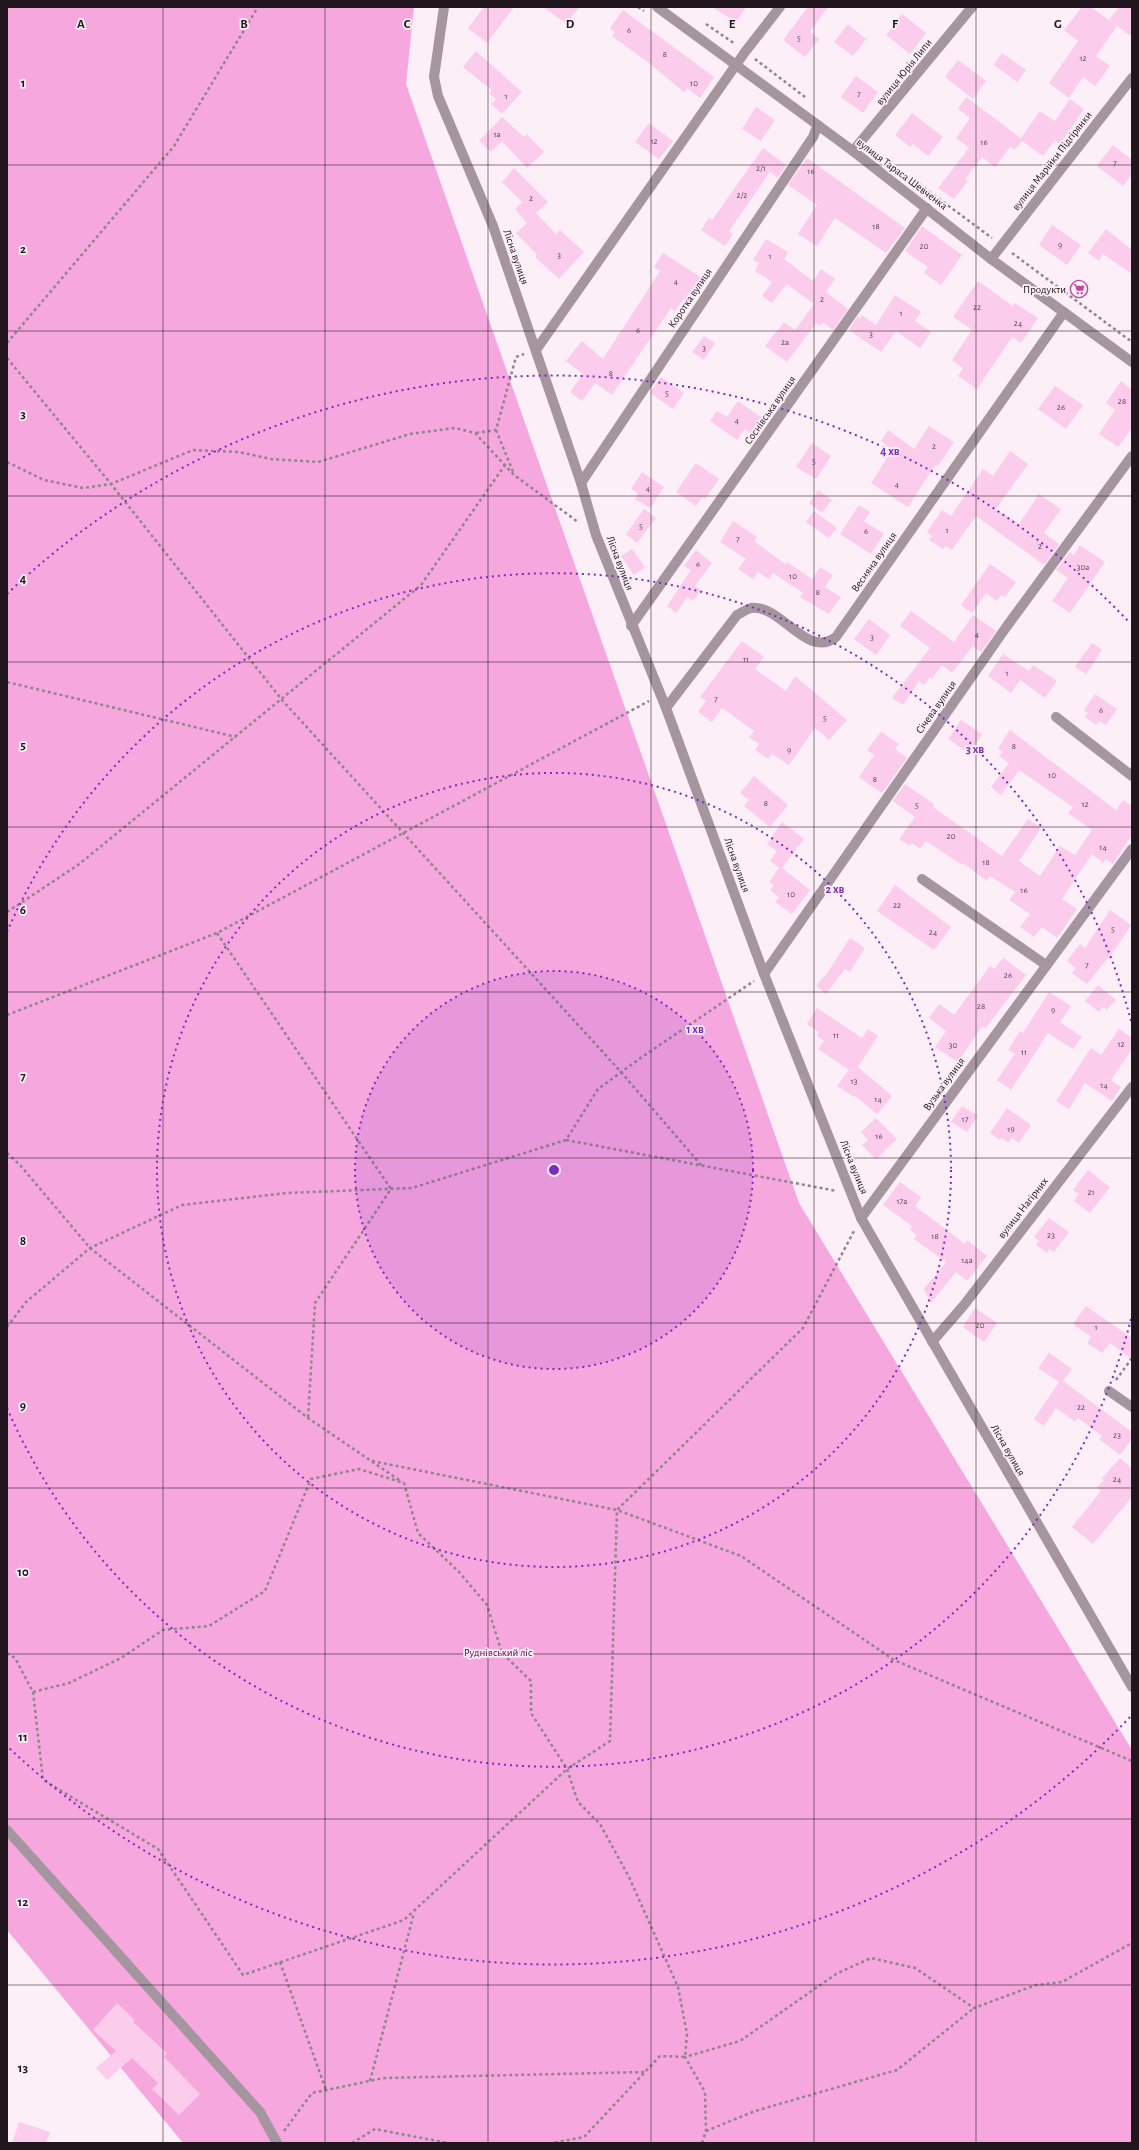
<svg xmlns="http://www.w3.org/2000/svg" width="1139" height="2150" viewBox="0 0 1139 2150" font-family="'Alegreya Sans',sans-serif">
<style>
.forest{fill:#f6a8de}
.building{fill:#fcccec}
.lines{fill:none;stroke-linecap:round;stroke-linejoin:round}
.path{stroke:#91848d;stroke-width:2.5;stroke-dasharray:3 3;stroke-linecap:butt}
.service{stroke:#a4959f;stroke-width:10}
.minor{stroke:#a4959f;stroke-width:10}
.tertiary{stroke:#a4959f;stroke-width:10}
.grid{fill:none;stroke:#22161e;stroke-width:1;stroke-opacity:0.55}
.ring{fill:none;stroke:#7b2cbf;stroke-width:2;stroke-dasharray:2 4}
.labels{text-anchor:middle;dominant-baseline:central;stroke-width:3.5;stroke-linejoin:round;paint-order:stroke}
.number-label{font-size:9px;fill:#584452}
.street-label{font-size:11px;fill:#22161e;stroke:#fdeff8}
.poi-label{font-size:11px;fill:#22161e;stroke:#fdeff8;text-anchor:end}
.park-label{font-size:11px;fill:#5c004b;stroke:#fdeff8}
.grid-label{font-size:13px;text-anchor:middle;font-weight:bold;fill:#22161e;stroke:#fdeff8;stroke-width:3.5;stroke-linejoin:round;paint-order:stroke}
.centre{fill:#7b2cbf;stroke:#fdeff8;stroke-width:2}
.ring-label{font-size:12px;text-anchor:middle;font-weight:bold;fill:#7b2cbf;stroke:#fdeff8;stroke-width:3.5;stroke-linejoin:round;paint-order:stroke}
</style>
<rect width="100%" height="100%" fill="#fdeff8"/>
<path class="forest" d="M7,7H414L406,84L799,1203L1132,1750V2143H183L7,1930Z"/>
<g class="building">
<path d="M484,7H514L487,43L468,28Z"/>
<path d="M543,7H579L567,24Z"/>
<path d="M712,7H746L736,22Z"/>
<path d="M808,7H828L810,32L819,39L805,57L783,40Z"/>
<path d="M1082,7H1091L1117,26L1096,56L1110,66L1095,86L1083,77L1069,98L1049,83L1078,41L1064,30Z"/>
<path d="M1119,7H1132V37L1109,20Z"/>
<path d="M623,10L714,77L700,98L687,88L684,92L649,63L612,36L615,32L610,28Z"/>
<path d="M902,14L926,33L910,54L886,35Z"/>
<path d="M848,24L866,39L853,56L834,42Z"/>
<path d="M476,51L522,92L502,114L491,104L496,99L489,93L492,90L463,67Z"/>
<path d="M1002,53L1026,70L1017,82L994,65Z"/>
<path d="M958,60L986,81L973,99L945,77Z"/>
<path d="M856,76L878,92L863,113L841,97Z"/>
<path d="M966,97L1021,138L1040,111L1055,121L1070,99L1084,109L1060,144L1055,140L1043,156L1022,141L1015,150L1010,147L995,167L982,157L965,179L968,181L954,199L938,188L969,148L956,138L970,118L958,109Z"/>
<path d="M756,107L775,120L761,141L742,129Z"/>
<path d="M912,113L943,137L928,156L913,144L910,147L895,135Z"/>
<path d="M502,117L524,137L527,134L544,152L527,168L502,141L491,152L479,141Z"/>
<path d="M649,123L673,141L659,159L635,142Z"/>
<path d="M1113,145L1132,160V174L1123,186L1097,166Z"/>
<path d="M763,148L786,165L778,178L770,172L729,231L733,234L725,246L701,230L709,218L712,220Z"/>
<path d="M807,158L905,228L886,253L835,218L817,246L798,234L817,205L788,185Z"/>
<path d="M514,168L548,202L536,213L556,234L560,230L584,252L559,279L535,257L537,255L516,233L527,223L515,209L522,202L502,182Z"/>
<path d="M1052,225L1081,245L1067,265L1039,245Z"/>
<path d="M922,226L962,255L941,285L924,273L928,267L905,251Z"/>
<path d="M1106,229L1132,250V274L1103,254L1099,261L1088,253Z"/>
<path d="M766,239L788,252L784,259L813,281L821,269L835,279L826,292L848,309L833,330L823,322L820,326L816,323L787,362L765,346L784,322L795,330L814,304L787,284L772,303L762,296L772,282L755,271L759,263L753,260Z"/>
<path d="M663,253L702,278L692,292L691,291L684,300L683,299L675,311L671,308L612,395L595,383L582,401L570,392L583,374L566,361L582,341L603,359L660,271L654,267Z"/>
<path d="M1076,279L1089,288L1081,298L1069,290Z"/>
<path d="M978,281L1013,306L1015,303L1038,318L1021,343L1012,337L977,389L958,376L963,368L952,360L972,330L953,317Z"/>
<path d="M895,295L921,312L915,321L931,332L920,348L896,331L881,352L849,330L858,316L860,318L862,315L876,325Z"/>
<path d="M704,336L715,343L704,360L692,352Z"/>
<path d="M661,377L684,393L673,409L650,393Z"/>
<path d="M1121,381L1132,390V428L1118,447L1099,434L1115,410L1106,403Z"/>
<path d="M1055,386L1083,405L1066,429L1038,409Z"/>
<path d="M738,401L764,419L753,435L745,429L737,440L710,421L717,411L727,417Z"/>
<path d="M929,426L954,442L938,466L935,465L908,507L871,483L892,450L881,441L888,430L914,449Z"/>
<path d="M812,443L831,456L816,479L796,467Z"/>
<path d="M1010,451L1028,464L996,509L1019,524L1039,494L1061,509L1044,533L1059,544L1044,565L976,516L952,550L946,546L943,549L929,540L932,536L927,532L942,510L951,516L983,469L993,476Z"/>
<path d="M696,463L719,479L705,499L702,497L696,506L676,492Z"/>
<path d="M642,472L664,487L650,508L635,499L638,493L631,489Z"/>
<path d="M818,490L832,500L822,513L809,503Z"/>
<path d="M859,505L870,512L864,521L884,534L871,554L840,534Z"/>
<path d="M644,509L656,518L637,543L626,534Z"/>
<path d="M814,511L837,528L829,538L806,522Z"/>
<path d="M733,521L757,537L754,541L785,564L787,562L812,579L820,567L833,575L825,587L841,597L829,614L800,597L803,593L773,573L769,579L758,572L753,579L738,569L746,559L720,542Z"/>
<path d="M1080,545L1105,562L1070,613L1052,601L1068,578L1056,570L1070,552L1074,555Z"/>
<path d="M632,549L645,567L634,575L621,556Z"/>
<path d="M696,550L712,563L695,586L701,590L693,601L687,597L676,613L667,606L691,570L684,566Z"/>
<path d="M990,564L1016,582L1005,597L1001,595L997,601L986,593L972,613L961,605Z"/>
<path d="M911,611L954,642L973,615L996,631L981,652L973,646L952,673L942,665L932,679L930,677L924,685L919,681L903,705L892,698L930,648L900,626Z"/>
<path d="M869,619L890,635L876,655L854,639Z"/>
<path d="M742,641L764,657L755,669L786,691L795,676L847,720L829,740L815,728L789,765L772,754L768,759L755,750L759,744L749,737L754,731L722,708L712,722L698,712L706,701L700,697Z"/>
<path d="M1092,643L1102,650L1086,674L1075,667Z"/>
<path d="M1003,654L1029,671L1033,665L1057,681L1045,698L1020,680L1011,693L988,676Z"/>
<path d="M1095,694L1117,709L1106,725L1099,721L1096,725L1085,717L1088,713L1084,710Z"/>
<path d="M961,720L982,734L969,753L948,739Z"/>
<path d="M1010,730L1116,810L1123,800L1132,806V835L1113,864L1106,859L1103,863L1092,854L1062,899L1077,909L1057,938L1042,927L1034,937L1020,927L1030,914L1009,900L1015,892L990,876L987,881L963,863L962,865L926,841L920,849L912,843L910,846L899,839L915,817L893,801L905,784L934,804L933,807L1002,856L1028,819L1041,828L1019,861L1040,876L1060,846L1075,855L1092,830L1068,813L1073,807L1019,770L1001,795L991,787L1009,763L999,756L1002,752L998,748Z"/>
<path d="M881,732L899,744L895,749L907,758L882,793L859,777L874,755L867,750Z"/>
<path d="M754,776L788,805L770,827L744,806L749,800L740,793Z"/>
<path d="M782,822L804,839L782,868L810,890L792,914L775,902L779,897L770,890L774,885L769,882L779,868L770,861L777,851L767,844Z"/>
<path d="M895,885L951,927L934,950L877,911Z"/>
<path d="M1110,910L1131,925L1116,948L1087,984L1072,973L1076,968L1067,961L1080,944L1085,948Z"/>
<path d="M850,938L865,948L850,972L845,969L826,994L816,986L827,973Z"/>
<path d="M1003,958L1026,975L986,1028L982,1026L958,1062L935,1047L946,1031L929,1018L939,1004L954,1015L990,966L994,969Z"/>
<path d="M1098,985L1116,1000L1107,1010L1103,1007L1099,1012L1085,1001Z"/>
<path d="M1049,992L1071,1006L1060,1022L1082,1037L1073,1049L1048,1033L1011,1090L997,1080L1015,1054L1008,1050L1020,1031L1023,1033Z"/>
<path d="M817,1008L862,1038L868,1029L878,1036L858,1067L892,1096L877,1114L855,1096L854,1097L837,1086L849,1070L818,1049L824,1041L817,1036L819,1032L807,1024Z"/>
<path d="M1119,1029L1132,1038V1049L1111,1080L1121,1087L1112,1101L1085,1083L1069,1109L1056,1101L1091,1048L1101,1055Z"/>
<path d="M962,1106L978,1116L967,1132L951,1122Z"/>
<path d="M1007,1108L1031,1125L1019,1143L1012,1138L1008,1143L1002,1138L1000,1140L990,1133Z"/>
<path d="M876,1118L897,1139L876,1159L862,1145L868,1140L861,1132Z"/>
<path d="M1088,1170L1110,1187L1090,1213L1074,1201L1079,1194L1073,1190Z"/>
<path d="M900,1182L921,1197L915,1206L965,1244L967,1240L987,1256L967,1281L956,1272L931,1303L924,1289L946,1262L914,1239L917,1235L910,1230L912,1226L883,1205Z"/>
<path d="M1049,1218L1069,1232L1054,1252L1049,1249L1047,1253L1036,1245L1039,1241L1034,1237Z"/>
<path d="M1086,1306L1132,1338V1359L1110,1343L1102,1353L1087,1343L1091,1337L1073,1324Z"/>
<path d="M975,1308L997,1323L984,1342L963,1327Z"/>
<path d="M1049,1353L1072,1369L1063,1381L1132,1432V1439L1120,1455L1099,1439L1102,1436L1078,1418L1075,1422L1056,1408L1044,1426L1034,1419L1059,1382L1038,1368Z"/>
<path d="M1120,1458L1132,1468V1497L1093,1544L1072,1527L1101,1491L1097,1487L1104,1480L1102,1478Z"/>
<path d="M117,2003L135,2020L133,2022L167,2053L164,2057L200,2094L179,2115L152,2089L158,2083L132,2058L107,2080L96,2068L116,2051L93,2030Z"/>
<path d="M19,2122L50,2132L46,2143H12Z"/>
</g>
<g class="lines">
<g class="path">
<path d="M638,7L644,11"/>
<path d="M706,24L735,44"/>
<path d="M755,59L805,97"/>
<path d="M919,184L992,238"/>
<path d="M1012,253L1132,342"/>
<path d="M7,343L174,146L258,7"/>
<path d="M7,358L111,484L282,700L621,1072L701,1165"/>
<path d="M496,430L514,474"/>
<path d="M476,433L496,430L516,357L524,354"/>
<path d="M7,462L44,480L83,488L111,484L193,450L239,452L271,459L318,462L410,434L455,428L475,433L514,475L578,522"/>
<path d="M7,682L236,737"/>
<path d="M7,912L78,865L421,585L505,465"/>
<path d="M217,933L391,1189L315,1303L308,1418"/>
<path d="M7,1015L217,933L649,701"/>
<path d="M566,1140L837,1191"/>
<path d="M7,1153L20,1165L90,1248L308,1418L402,1482"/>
<path d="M7,1327L26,1302L90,1248L182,1205L287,1193L412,1188L566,1140L598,1089L642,1057L754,981"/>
<path d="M1116,1380L1132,1358"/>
<path d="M372,1461L617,1510L741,1556L894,1660L1132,1761"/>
<path d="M7,1653L15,1658L33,1692L69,1683L121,1658L163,1630L209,1626L265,1591L311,1479L359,1469L404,1483L418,1533L459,1572L487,1605L502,1653L531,1681V1713L567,1769L578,1802L600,1824L629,1877L678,1987L687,2034L685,2057L660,2056L584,2137L552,2143"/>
<path d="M33,1692L43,1780L158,1849L243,1975L404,1920L567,1769L610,1741L617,1510L803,1328L854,1231"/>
<path d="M280,1962L326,2090"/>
<path d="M370,2081L414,1913"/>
<path d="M284,2131L312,2093L384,2078L644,2072"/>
<path d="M706,2131L755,2111L897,2070L974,2008"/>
<path d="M352,2143L375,2129L448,2143"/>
<path d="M702,2143L706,2131L705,2092L685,2057L740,2041L836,1974L871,1958L915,1968L974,2008L1036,1985L1062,1982L1132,1943"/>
</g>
<path class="service" d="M7,1830L260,2112L277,2143"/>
<g class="minor">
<path d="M444,7L434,77L438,96L493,226L581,483L596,535L666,708L764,974L861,1218L1132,1687"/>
<path d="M853,151L972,7"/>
<path d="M991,259L1132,78"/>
<path d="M536,350L745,52L780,7"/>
<path d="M581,483L813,137L818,125"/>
<path d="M631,626L927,208"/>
<path d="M666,708L737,615C741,613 747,609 751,608C782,604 806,660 836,637L1064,312"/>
<path d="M1056,717L1132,776"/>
<path d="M922,879L1046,965"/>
<path d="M764,974L1007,626L1132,456"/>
<path d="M861,1218L1132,849"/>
<path d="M932,1342L964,1305L1132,1087"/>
<path d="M1109,1391L1132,1407"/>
</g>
<path class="tertiary" d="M657,7L853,151L991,259L1132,362"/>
</g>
<path class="grid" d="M163,7V2143M325,7V2143M488,7V2143M651,7V2143M814,7V2143M976,7V2143M7,165H1132M7,331H1132M7,496H1132M7,662H1132M7,827H1132M7,992H1132M7,1158H1132M7,1323H1132M7,1488H1132M7,1654H1132M7,1819H1132M7,1985H1132"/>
<circle cx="554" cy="1170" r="199" fill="#7b2cbf" fill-opacity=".12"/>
<g class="ring">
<circle cx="554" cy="1170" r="199"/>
<circle cx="554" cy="1170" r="397"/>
<path d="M1131 1319A596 596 0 0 1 7 1408M7 932A596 596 0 0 1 1131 1021"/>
<path d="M1130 1717A794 794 0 0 1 7 1746M7 594A794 794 0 0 1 1130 623"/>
</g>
<defs>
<symbol id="supermarket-ring" viewBox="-11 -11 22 22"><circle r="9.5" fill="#fdeff8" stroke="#bf4aa2" stroke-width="1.5"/><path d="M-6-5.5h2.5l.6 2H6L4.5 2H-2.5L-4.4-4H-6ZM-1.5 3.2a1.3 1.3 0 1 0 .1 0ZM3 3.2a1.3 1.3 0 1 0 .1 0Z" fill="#bf4aa2"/></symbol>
</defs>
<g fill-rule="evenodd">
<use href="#supermarket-ring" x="1069" y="279" width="20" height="20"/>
</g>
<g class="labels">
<g class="number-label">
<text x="629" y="30">6</text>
<text x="799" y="38">5</text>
<text x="665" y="54">8</text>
<text x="1083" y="58">12</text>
<text x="694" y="83">10</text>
<text x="859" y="94">7</text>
<text x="506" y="96">1</text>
<text x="497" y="134">1а</text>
<text x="654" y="141">12</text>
<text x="984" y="142">16</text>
<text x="1115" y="163">7</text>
<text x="761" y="168">2/1</text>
<text x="811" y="171">16</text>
<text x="742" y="195">2/2</text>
<text x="531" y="198">2</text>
<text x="876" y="226">18</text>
<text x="1060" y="245">9</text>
<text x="924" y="246">20</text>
<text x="559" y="255">3</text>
<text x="770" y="256">1</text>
<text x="676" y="281">4</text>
<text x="822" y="299">2</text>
<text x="977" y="307">22</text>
<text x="901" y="313">1</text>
<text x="1018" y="323">24</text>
<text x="638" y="330">6</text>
<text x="871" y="334">3</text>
<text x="785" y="342">2а</text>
<text x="704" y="348">3</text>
<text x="611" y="373">8</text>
<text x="667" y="393">5</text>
<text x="1122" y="401">28</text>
<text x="1061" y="407">26</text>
<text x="737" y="420">4</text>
<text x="934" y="446">2</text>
<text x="814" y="461">5</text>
<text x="897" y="484">4</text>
<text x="648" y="488">4</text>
<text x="641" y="526">5</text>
<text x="947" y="530">1</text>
<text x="866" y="531">6</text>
<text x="738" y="539">7</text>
<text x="1040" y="546">2</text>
<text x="698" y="564">6</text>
<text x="1083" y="567">30а</text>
<text x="793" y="576">10</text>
<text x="818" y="592">8</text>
<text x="977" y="634">4</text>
<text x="872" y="637">3</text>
<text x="746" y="659">11</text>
<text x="1007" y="673">1</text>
<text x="716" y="699">7</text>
<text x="1101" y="710">6</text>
<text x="825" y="718">5</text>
<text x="1014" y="746">8</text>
<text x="789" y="750">9</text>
<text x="1052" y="775">10</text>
<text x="875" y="779">8</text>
<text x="766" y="803">8</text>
<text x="1085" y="804">12</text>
<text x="917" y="805">5</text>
<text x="951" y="836">20</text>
<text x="1103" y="847">14</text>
<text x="986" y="862">18</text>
<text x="1024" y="890">16</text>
<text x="791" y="894">10</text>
<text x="897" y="905">22</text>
<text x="1113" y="929">5</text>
<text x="933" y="932">24</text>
<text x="1087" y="965">7</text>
<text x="1008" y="975">26</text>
<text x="981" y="1006">28</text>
<text x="1053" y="1010">9</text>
<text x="836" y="1035">11</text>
<text x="1121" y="1044">12</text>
<text x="953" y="1045">30</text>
<text x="1024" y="1052">11</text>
<text x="854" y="1081">13</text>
<text x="1104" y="1085">14</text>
<text x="878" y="1099">14</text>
<text x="965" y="1119">17</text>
<text x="1011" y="1129">19</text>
<text x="879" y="1136">16</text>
<text x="1091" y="1192">21</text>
<text x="902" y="1201">17а</text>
<text x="1051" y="1235">23</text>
<text x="935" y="1236">18</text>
<text x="967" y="1260">14а</text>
<text x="980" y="1325">20</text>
<text x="1096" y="1327">1</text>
<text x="1081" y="1407">22</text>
<text x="1117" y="1435">23</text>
<text x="1117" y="1479">24</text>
</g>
<g class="street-label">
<text transform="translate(904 72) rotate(-51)">вулиця Юрія Липи</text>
<text transform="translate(1052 161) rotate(-52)">вулиця Марійки Підгірянки</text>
<text transform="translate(902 174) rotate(37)">вулиця Тараса Шевченка</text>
<text transform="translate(516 257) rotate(71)">Лісна вулиця</text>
<text transform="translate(690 298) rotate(-56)">Коротка вулиця</text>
<text transform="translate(770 410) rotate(-55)">Соснівська вулиця</text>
<text transform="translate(874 562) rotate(-55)">Весняна вулиця</text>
<text transform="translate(620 563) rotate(69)">Лісна вулиця</text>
<text transform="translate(936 707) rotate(-55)">Січева вулиця</text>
<text transform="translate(737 865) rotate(70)">Лісна вулиця</text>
<text transform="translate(944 1084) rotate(-54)">Вузька вулиця</text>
<text transform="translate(854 1167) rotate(68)">Лісна вулиця</text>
<text transform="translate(1023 1208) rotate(-52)">вулиця Нагірних</text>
<text transform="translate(1008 1450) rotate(60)">Лісна вулиця</text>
</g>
<g class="poi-label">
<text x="1066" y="289">Продукти</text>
</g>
<g class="park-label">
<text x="498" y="1652">Руднівський ліс</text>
</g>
</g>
<g class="grid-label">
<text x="81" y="28">A</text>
<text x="244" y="28">B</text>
<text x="407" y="28">C</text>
<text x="570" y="28">D</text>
<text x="732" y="28">E</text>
<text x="895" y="28">F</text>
<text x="1058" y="28">G</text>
<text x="23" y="87">1</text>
<text x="23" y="253">2</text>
<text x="23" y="418">3</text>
<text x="23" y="583">4</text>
<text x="23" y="749">5</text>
<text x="23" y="914">6</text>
<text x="23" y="1080">7</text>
<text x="23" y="1245">8</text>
<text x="23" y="1410">9</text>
<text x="23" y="1576">10</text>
<text x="23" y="1741">11</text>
<text x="23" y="1906">12</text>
<text x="23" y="2072">13</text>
</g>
<circle cx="554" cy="1170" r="6" class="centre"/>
<g class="ring-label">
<text x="890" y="455">4 хв</text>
<text x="975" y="753">3 хв</text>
<text x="835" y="893">2 хв</text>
<text x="695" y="1033">1 хв</text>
</g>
<rect width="1139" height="2150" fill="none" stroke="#22161e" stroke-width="16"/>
</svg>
